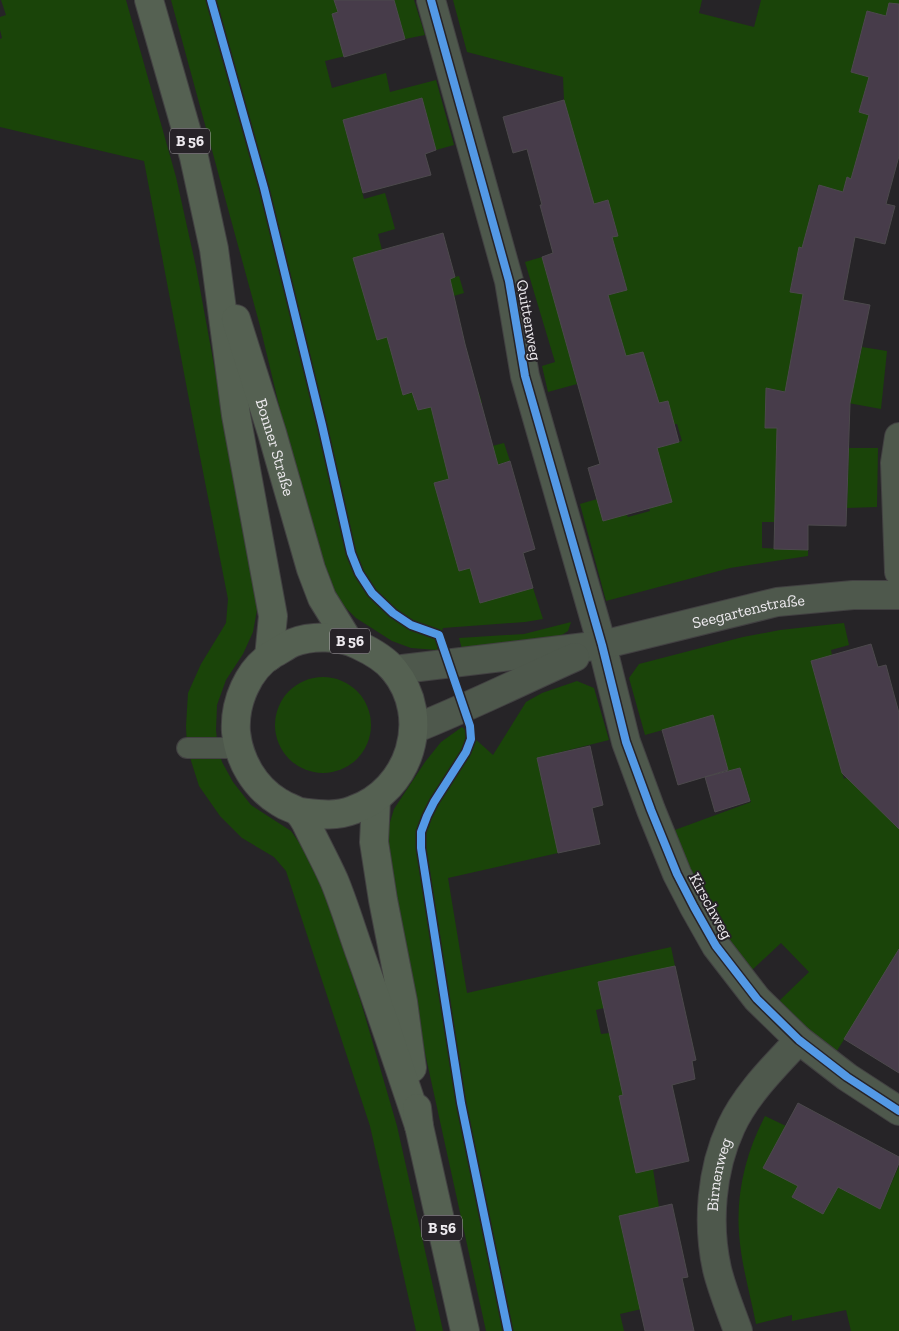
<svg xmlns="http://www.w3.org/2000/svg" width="899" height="1331" viewBox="0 0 899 1331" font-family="'Zilla Slab',serif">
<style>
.green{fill:#1a4409}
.building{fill:#473c4a;stroke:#4c494c}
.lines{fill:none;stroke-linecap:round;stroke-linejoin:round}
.service-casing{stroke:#424142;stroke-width:22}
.minor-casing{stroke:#424142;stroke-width:30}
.primary-casing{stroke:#424142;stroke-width:30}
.service{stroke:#4e584c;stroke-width:20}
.minor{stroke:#4e584c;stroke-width:28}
.primary{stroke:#556152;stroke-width:28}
.cycleway-casing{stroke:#272328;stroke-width:11}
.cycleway{stroke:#5399e6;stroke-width:8}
.labels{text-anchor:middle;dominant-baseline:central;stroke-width:4;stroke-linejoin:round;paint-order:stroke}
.shield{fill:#272328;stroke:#b2aeb3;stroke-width:1}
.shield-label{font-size:15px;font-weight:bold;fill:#edeaee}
.street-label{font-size:16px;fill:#edeaee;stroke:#272328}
</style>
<rect width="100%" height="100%" fill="#262427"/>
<g class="green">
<path d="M1,0H126L176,177L196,267L254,583L257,610L253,632L243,654L226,680L217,705L216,730L218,749L222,762L233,782L251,805L291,831L315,865L360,999L397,1126L443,1331H416L370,1126L286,871L274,857L242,838L220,816L199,786L187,748L186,726L188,693L201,664L226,623L228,599L194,426L144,161L0,127V39L2,38L0,30V17L6,15Z"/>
<path d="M171,0H334L338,12L332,14L338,37L349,55L325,61L332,88L386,73L390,92L436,80L454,145L436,150L422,98L343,120L364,199L385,193L395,229L378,234L382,250H378L386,279L395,294L459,276L464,293L391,314L403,395L412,393L418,410L479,393L482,403L433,417L441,446L489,431L492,446L504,443L510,461L434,483L459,570L470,568L480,602L533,588L543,619L525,622L443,628L437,650L411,648L392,641L356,618L345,607L334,592L324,568L289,447L260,326Z"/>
<path d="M394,0H414L425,35L405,39Z"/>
<path d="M453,0H702L699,13L754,27L761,0H899V19L867,11L851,72L869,77L859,112L869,115L851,179L847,177L843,192L818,185L803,248L799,247L790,291L803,294L791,358L857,371L862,347L887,351L881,409L766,388L765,428H777L775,522H762V548L808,550V556L730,568L606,601L580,504L597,499L604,521L626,514L628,517L650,511L649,508L672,502L657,448L682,441L677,424H674L668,401L641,408L651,377L643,352L626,357L571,360L577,384L548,392L542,366L555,362L525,262L542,257L557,310L627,290L612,237L618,235L608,200L594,204L564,100L563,77L467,52Z"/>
<path d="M849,448H878L877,507L847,508Z"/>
<path d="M571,622L568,631L557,638L462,649L459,638L524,634Z"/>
<path d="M844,623L849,645L831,650L832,655L811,661L844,779L891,751L899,829V984L884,975L835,1054L778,1002L809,972L781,943L751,971L723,934L705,902L672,831L751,802L740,768L728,771L713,716L645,735L629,678L639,664L743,637L780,630Z"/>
<circle cx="323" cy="725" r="48"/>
<path d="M577,681L594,688L609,740L537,758L558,853L448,878L467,993L671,947L675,966L599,982L604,1008L596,1010L601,1034L610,1033L660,1086L619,1096L636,1172L653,1169L659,1207L619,1216L635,1288L663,1304L620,1314L624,1331H486L402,948L388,865L387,832L394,809L425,762L441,742L462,727L493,755L526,702L542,693Z"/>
<path d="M765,1116L786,1126L798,1186L792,1197L823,1214L838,1187L880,1209L899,1166V1331H851L846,1310L792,1321V1315L756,1324C750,1294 741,1263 739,1233C736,1193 746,1152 765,1116Z"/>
</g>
<g class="building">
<path d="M334,0H394L405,39L344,57L332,14L338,12Z"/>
<path d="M889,3L899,4V156L886,204L895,206L885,244L855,237L843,300L870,305L850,403L846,526L808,525V550L774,549L777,428H765L766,388L785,392L803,294L790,292L799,247L802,248L819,185L843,192L847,177L851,179L869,115L859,112L869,77L851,72L867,11L886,16Z"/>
<path d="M422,98L436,150L425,154L431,175L363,193L343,120Z"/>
<path d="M564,100L594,204L608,200L618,236L612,237L627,290L608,295L626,356L643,352L659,403L668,401L679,442L657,448L672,502L603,521L588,468L600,464L542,257L553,253L540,205H542L527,149L513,153L503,117Z"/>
<path d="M443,233L455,277L450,279L465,344L498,465L510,461L535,549L523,553L533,588L480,603L470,568L459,571L434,483L449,479L431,407L418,410L412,392L403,395L387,337L377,340L353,258Z"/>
<path d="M871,644L878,667L886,665L899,713V829L842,773L811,661Z"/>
<path d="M713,715L728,770L678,785L662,730Z"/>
<path d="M590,746L603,805L592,808L600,844L558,853L537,758Z"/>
<path d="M740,768L750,801L715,812L705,777Z"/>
<path d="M899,949V1073L844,1039Z"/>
<path d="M675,966L696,1060L692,1061L695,1079L672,1085L689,1161L636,1173L619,1096L623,1095L598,982Z"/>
<path d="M798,1103L899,1157V1163L880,1209L838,1187L823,1214L792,1197L798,1186L763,1168Z"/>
<path d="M672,1204L688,1277L682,1278L694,1331H645L619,1216Z"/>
</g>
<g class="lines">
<defs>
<path id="service" d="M187,748H238"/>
<g id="minor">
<path d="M431,0L509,281L525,376L602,645L626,742L651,810L677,874L694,907L716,946L757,999L799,1040L847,1077L899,1111"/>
<path d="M899,437L895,463L899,572"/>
<path id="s1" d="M394,670L602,645L777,602L853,595H899"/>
<path d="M414,729C469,707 521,681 575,657"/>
<path id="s2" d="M738,1331C731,1311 722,1290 717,1269C707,1224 711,1170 731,1127C746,1094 775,1066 799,1040"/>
</g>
<g id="primary">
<path d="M149,0L194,157L214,249L236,415L273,616L269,657"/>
<path id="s3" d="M236,319L272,433L311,569L322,598L348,640"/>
<path d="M376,799L374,842L383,900L403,1002L412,1068"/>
<path d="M300,812C318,814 335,817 353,810C410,790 433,718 394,670C385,659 371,651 358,645C339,636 313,635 292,643C286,646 279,651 273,654C248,669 234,703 236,732C239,760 254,787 279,802C294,812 296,805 306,823C315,842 325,860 334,880C344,904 352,931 361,956C381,1012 400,1069 419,1126"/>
<path d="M417,1108L419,1126L465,1331"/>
</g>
</defs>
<use href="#service" class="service-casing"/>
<use href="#minor" class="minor-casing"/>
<use href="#primary" class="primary-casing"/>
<use href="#service" class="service"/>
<use href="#minor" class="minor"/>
<use href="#primary" class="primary"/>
<defs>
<g id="cycleway">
<path d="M211,0L264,188L322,425L351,553L359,573L372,593L393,613L411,625L439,635L470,726L471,739L466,752L434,802L427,816L421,832V848L461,1103L508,1331"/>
<path d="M431,0L509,281L525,376L602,645L626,742L651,810L677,874L694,907L716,946L757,999L799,1040L847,1077L899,1111"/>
</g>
</defs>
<use href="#cycleway" class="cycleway-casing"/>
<use href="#cycleway" class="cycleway"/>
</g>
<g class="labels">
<g class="shield">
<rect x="170" y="128.5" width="40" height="25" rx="4"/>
<rect x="330" y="628.5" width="40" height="25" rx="4"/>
<rect x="422" y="1215.5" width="40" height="25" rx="4"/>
</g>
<g class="shield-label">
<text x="190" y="141">B 56</text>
<text x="350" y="641">B 56</text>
<text x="442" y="1228">B 56</text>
</g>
<g class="street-label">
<text transform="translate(529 320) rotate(80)">Quittenweg</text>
<text stroke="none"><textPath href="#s3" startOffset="134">Bonner Straße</textPath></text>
<text stroke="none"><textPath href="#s1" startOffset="360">Seegartenstraße</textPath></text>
<text transform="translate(711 906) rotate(61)">Kirschweg</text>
<text stroke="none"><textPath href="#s2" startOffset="161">Birnenweg</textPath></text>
</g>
</g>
</svg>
